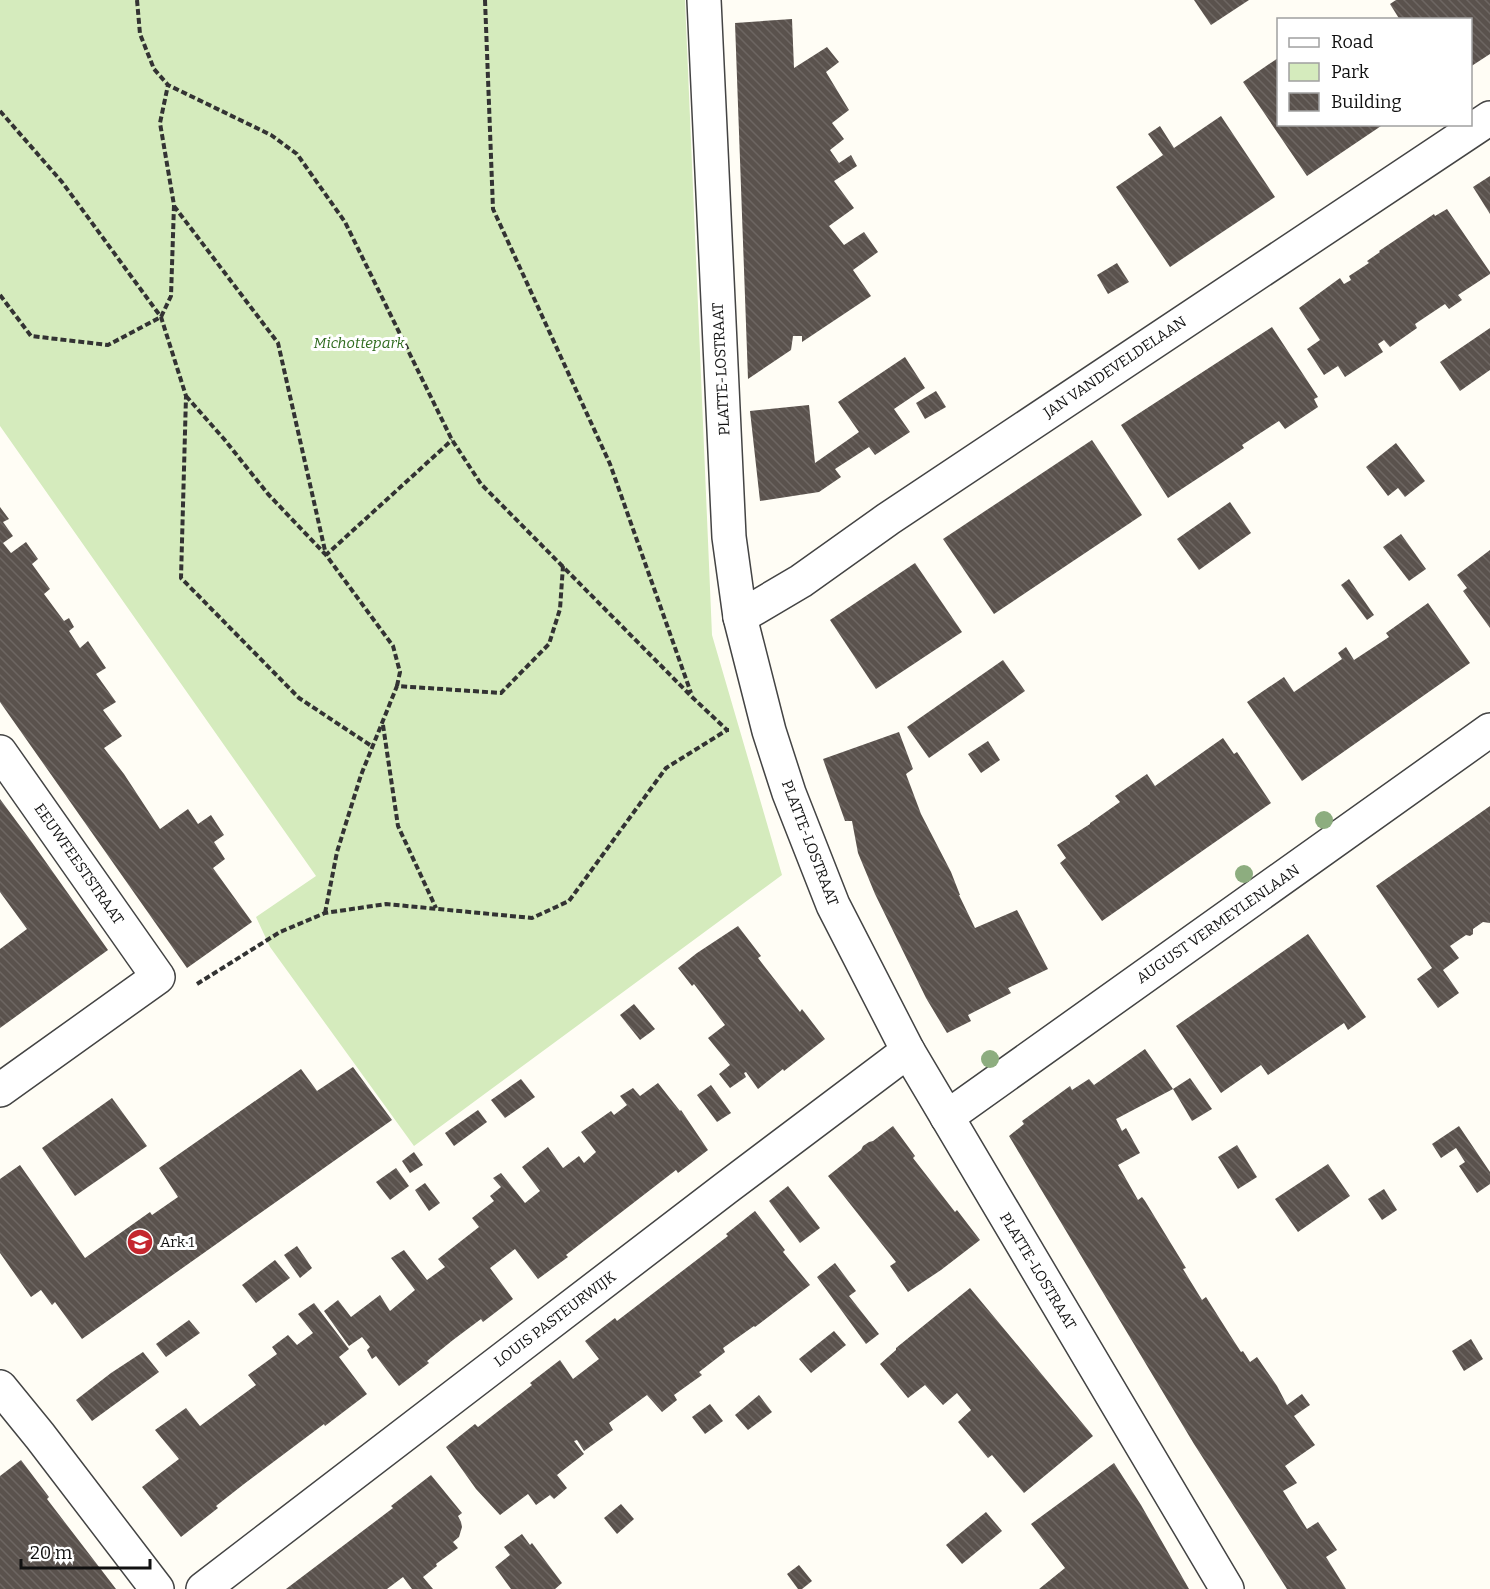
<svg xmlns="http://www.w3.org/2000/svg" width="1490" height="1589" viewBox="0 0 1490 1589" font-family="Bitter,serif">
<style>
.park{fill:#d5ebbd}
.building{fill:url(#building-back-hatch)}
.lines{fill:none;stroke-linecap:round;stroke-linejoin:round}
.street-casing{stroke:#444;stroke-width:36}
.path{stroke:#333;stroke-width:4;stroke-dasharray:6 3;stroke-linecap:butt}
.street{stroke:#fff;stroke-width:33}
.tree{fill:#8dad7f}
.labels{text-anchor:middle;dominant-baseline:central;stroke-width:6;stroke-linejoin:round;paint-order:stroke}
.park-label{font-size:15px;font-style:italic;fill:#2f6b1f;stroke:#fff}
.street-label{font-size:15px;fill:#111;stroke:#fff}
.poi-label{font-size:15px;fill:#111;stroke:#fff;text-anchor:start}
</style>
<defs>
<pattern id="building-back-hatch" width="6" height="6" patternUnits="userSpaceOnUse" patternTransform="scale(1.5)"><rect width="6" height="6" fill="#5a524d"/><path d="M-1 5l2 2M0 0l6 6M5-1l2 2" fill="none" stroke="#6d6662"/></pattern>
</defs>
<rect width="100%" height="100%" fill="#fffdf5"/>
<path class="park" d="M0,0H685L712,635L782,875L414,1146L270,947L256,917L316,876L0,426Z"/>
<g class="building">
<path d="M1194,0H1249L1211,25Z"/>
<path d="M1396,0H1490V54L1470,67V20H1400L1390,4Z"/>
<path d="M792,19L794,68L827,47L839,62L826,72L849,110L832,123L844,139L830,150L839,163L851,155L857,166L834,181L854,208L829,226L844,245L864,232L878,252L853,270L871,296L802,342V336H793L791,350L748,379L735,23Z"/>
<path d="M1278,58V124H1384L1307,176L1243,82Z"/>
<path d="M1221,116L1275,197L1170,267L1116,187L1163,155L1148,134L1160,126L1174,148Z"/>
<path d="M1490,176V214L1473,187Z"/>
<path d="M1447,209L1490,272V274L1458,295L1462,300L1449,309L1445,304L1415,324L1417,328L1390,347L1384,340L1378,344L1383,352L1345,377L1338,366L1324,375L1307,349L1320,340L1299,308L1340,278L1344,284L1351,280L1349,276L1369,263L1367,261L1380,252L1379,251L1434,214L1435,216Z"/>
<path d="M1117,263L1129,282L1108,294L1097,275Z"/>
<path d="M1272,327L1318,397L1314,399L1318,407L1285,429L1279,421L1242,445L1244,448L1168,498L1121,425Z"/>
<path d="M1490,328V370L1460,391L1440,362Z"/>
<path d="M905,357L925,388L894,409L910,432L875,455L869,447L835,469L841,477L819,492L760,501L750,411L809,405L815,463L859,432L838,402Z"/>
<path d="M936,391L946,407L925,419L916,403Z"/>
<path d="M1092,440L1142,515L994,614L943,539Z"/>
<path d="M1396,443L1425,481L1405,497L1398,488L1388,496L1366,467Z"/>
<path d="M1230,502L1251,533L1199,570L1177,539Z"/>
<path d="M0,507L9,519L3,522L13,536L3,543L11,553L26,542L38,559L32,564L50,589L44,594L64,621L69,618L74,627L69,631L80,648L88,641L106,668L96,674L116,702L103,710L122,736L104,748L124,774L160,829L188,809L198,824L211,815L224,835L214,842L225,859L213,868L252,922L187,968L0,702Z"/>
<path d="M1401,534L1426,569L1409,581L1383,547Z"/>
<path d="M1490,550V628L1463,591L1467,588L1457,575Z"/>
<path d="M915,563L962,632L876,689L830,620Z"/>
<path d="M1349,579L1374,615L1367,620L1341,585Z"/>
<path d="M1428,603L1470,663L1302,781L1247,702L1284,677L1294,692L1342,659L1338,653L1346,647L1354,660L1389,637L1386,633Z"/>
<path d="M1003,660L1025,691L929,758L907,727Z"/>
<path d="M899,732L913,769L906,774L921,814L951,872L960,895H959L975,928L1017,910L1048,969L1008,988L1011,993L968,1015L971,1021L947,1033L926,998L875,894L858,853L852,821H845L823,759Z"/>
<path d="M1223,738L1234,754L1237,752L1271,803L1102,921L1060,863L1066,858L1057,845L1090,824V823L1093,821L1120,802L1115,796L1147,774L1155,786Z"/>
<path d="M988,741L1000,760L981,773L968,754Z"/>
<path d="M0,799L31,841L108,950L0,1028V949L27,929L0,892Z"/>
<path d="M1490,806V923L1483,922L1473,929V934L1470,936L1466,935L1450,946L1459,958L1443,970L1459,993L1438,1008L1417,979L1432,968L1376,886Z"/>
<path d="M738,926L761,956L758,958L800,1012L802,1009L825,1039L784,1071L783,1069L758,1089L746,1072L744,1073L746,1077L730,1088L719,1074L730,1065L708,1038L725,1025L694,984L692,986L678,968L697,953Z"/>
<path d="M1308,934L1366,1017L1348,1030L1344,1023L1268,1075L1261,1065L1221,1093L1176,1026Z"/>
<path d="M634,1004L655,1029L640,1040L620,1015Z"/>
<path d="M1145,1049L1173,1089L1116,1119L1122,1131L1126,1128L1140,1153L1118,1165L1138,1200L1142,1197L1145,1201L1186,1268L1183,1269L1202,1300L1206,1297L1230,1335L1241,1352L1243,1351L1250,1362L1257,1357L1277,1386L1287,1405L1302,1394L1310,1405L1294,1416L1315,1445L1285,1466L1297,1483L1283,1491L1307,1529L1318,1522L1337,1550L1326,1557L1346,1589H1287L1194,1444L1009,1136L1024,1124L1022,1121L1070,1086L1072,1090L1089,1079L1094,1085Z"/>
<path d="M353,1067L392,1120L82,1339L55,1302L52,1305L41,1290L31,1297L0,1253V1179L20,1165L85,1258L150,1212L152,1215L178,1197L159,1168L301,1069L317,1091Z"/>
<path d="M1190,1078L1212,1109L1192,1121L1173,1089Z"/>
<path d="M521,1079L535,1097L505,1118L491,1100Z"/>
<path d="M658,1083L680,1111L681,1110L708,1150L678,1173L676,1170L566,1255L568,1257L538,1279L515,1249L490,1268L513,1299L483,1322L481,1319L453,1340L427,1361L429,1363L399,1386L376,1356L372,1359L367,1350L370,1347L362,1337L349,1346L324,1311L338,1300L351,1317L380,1295L390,1311L415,1290L391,1258L404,1250L427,1280L445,1267L438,1259L479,1227L472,1218L494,1201L490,1196L501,1187L493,1178L501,1173L525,1203L540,1191L522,1167L548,1147L563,1168L579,1156L584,1163L596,1152L581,1132L611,1111L614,1115L627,1105L620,1096L633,1088L640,1096Z"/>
<path d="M711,1085L731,1113L717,1122L697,1095Z"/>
<path d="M112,1098L147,1146L75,1196L42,1148Z"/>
<path d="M478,1110L487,1122L454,1146L445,1133Z"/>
<path d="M893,1126L915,1156L913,1158L955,1212L957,1210L980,1240L941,1270L908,1292L890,1266L896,1262L828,1176L861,1150L863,1146L869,1142L873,1141Z"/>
<path d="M1459,1126L1490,1172V1184L1477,1193L1459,1166L1465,1162L1456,1148L1441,1158L1432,1144Z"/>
<path d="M1237,1145L1257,1177L1238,1189L1218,1157Z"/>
<path d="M414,1152L423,1165L410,1173L402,1161Z"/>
<path d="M1328,1164L1350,1196L1298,1232L1275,1199Z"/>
<path d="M396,1168L409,1186L390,1200L376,1182Z"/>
<path d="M425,1183L440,1203L429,1211L415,1190Z"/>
<path d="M788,1186L820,1228L800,1243L769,1201Z"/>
<path d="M1384,1189L1397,1210L1382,1220L1368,1199Z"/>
<path d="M755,1211L785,1250L783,1252L810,1285L755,1327L754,1326L723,1348L725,1352L699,1372L702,1375L674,1395L677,1400L662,1412L647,1395L609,1423L613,1430L584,1451L577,1440L574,1441L584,1454L557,1475L567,1488L554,1499L550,1495L536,1505L528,1494L500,1515L476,1489L446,1447L475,1424L478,1427L532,1385L530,1383L560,1360L573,1379L599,1359L585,1341L615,1318L617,1321L728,1236L726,1234Z"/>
<path d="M297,1246L312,1268L300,1278L284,1255Z"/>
<path d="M275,1260L290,1278L256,1303L242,1285Z"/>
<path d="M835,1263L856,1291L849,1296L879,1334L866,1344L817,1277Z"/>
<path d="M970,1288L1093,1436L1024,1493L992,1455L988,1458L958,1422L971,1410L957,1393L943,1405L925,1385L908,1398L880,1364L896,1350V1348Z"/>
<path d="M314,1303L349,1349L339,1357L367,1394L325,1426L324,1424L244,1484L216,1506L218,1508L181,1537L142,1487L179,1459L155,1430L186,1408L200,1426L256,1385L248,1375L277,1354L272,1347L288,1335L297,1345L313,1333L298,1314Z"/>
<path d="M189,1320L200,1333L166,1357L156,1344Z"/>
<path d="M834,1331L846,1345L811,1373L799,1359Z"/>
<path d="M1471,1339L1483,1359L1464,1371L1452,1351Z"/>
<path d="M143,1352L159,1372L92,1421L76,1400L111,1373Z"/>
<path d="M759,1395L772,1412L748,1430L735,1415Z"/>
<path d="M710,1404L723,1421L705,1434L692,1417Z"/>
<path d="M21,1460L49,1497L47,1499L116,1589H0V1476Z"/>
<path d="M1114,1463L1141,1505L1189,1589H1039L1065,1568L1031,1524Z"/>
<path d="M431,1475L462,1513L458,1516L461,1522L462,1527L459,1537L453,1542L458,1548L436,1564L437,1566L423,1577L433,1589H412L403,1577L387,1589H286L393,1508L391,1506Z"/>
<path d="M621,1504L634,1519L617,1534L604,1518Z"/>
<path d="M986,1512L1002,1531L962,1564L946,1545Z"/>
<path d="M522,1534L530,1545L532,1543L562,1583L555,1589H511L495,1567L510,1555L504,1547Z"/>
<path d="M799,1565L812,1581L802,1589H798L787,1574Z"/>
</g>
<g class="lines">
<defs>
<g id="street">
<path d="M704,0L729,537L740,617L769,731L789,793L833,905L908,1051L1227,1589"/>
<path d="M740,617L801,581L888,519L1490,118"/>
<path d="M0,752L158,977L0,1090"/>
<path d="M947,1117L1490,730"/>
<path d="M0,1387L40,1436L157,1589"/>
<path d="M203,1589L726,1188L908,1051"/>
</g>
</defs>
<use href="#street" class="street-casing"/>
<g class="path">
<path d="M137,0L140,34L154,69L168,85L271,135L297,154L345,222L452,440L481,484L692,697L727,730H729"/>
<path d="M485,0L493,209L610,464L691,693"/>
<path d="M0,111L62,182L161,317L186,396L181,578L299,698L373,747"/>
<path d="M174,206L278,343L326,555"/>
<path d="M0,295L31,336L108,345L161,317L171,296L174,205L160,123L168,85"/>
<path d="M186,396L224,439L268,494L325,554"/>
<path d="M397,686L400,672L393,646L326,555L452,440"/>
<path d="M383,725L398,826L436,908"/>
<path d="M325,913L337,852L361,775L397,686L501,693L549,644L560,609L563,566"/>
<path d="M197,984L280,932L325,913L386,904L532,918L569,901L666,768L727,730"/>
</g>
<use href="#street" class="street"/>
</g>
<g class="tree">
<circle cx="1324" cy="820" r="9"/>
<circle cx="1244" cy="874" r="9"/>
<circle cx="990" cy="1059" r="9"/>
</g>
<defs>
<symbol id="school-disc" viewBox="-11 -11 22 22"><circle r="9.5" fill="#c4262e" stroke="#fff"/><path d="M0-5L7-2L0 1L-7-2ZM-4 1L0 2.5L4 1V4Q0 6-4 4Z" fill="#fff"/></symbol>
</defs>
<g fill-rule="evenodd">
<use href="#school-disc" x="125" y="1227" width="30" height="30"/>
</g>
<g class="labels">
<g class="park-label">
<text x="359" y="343">Michottepark</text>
</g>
<g class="street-label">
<text transform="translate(1115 367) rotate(-34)">JAN VANDEVELDELAAN</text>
<text transform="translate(721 369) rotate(-93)">PLATTE-LOSTRAAT</text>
<text transform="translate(810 843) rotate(69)">PLATTE-LOSTRAAT</text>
<text transform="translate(79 864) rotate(55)">EEUWFEESTSTRAAT</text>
<text transform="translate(1218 924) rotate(-35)">AUGUST VERMEYLENLAAN</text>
<text transform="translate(1038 1271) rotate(59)">PLATTE-LOSTRAAT</text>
<text transform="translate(555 1319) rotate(-37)">LOUIS PASTEURWIJK</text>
</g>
<g class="poi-label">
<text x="160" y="1242">Ark 1</text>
</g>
</g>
<rect x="1277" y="18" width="195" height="108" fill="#ffffff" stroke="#a0a0a0" stroke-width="1.5"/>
<rect x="1289" y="38" width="30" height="9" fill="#ffffff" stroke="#a0a0a0" stroke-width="1.5"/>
<text x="1331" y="48" font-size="18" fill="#111111">Road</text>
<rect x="1289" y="63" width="30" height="18" fill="#d5ebbd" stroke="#a0a0a0" stroke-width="1.5"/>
<text x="1331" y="78" font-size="18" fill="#111111">Park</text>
<rect x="1289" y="93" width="30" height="18" fill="url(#building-back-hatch)" stroke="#a0a0a0" stroke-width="1.5"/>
<text x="1331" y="108" font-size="18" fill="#111111">Building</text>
<path d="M21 1559v9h129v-9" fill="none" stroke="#111111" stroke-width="3"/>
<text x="30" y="1559" font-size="18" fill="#111111" stroke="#ffffff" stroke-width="4.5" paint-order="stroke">20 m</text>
</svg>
